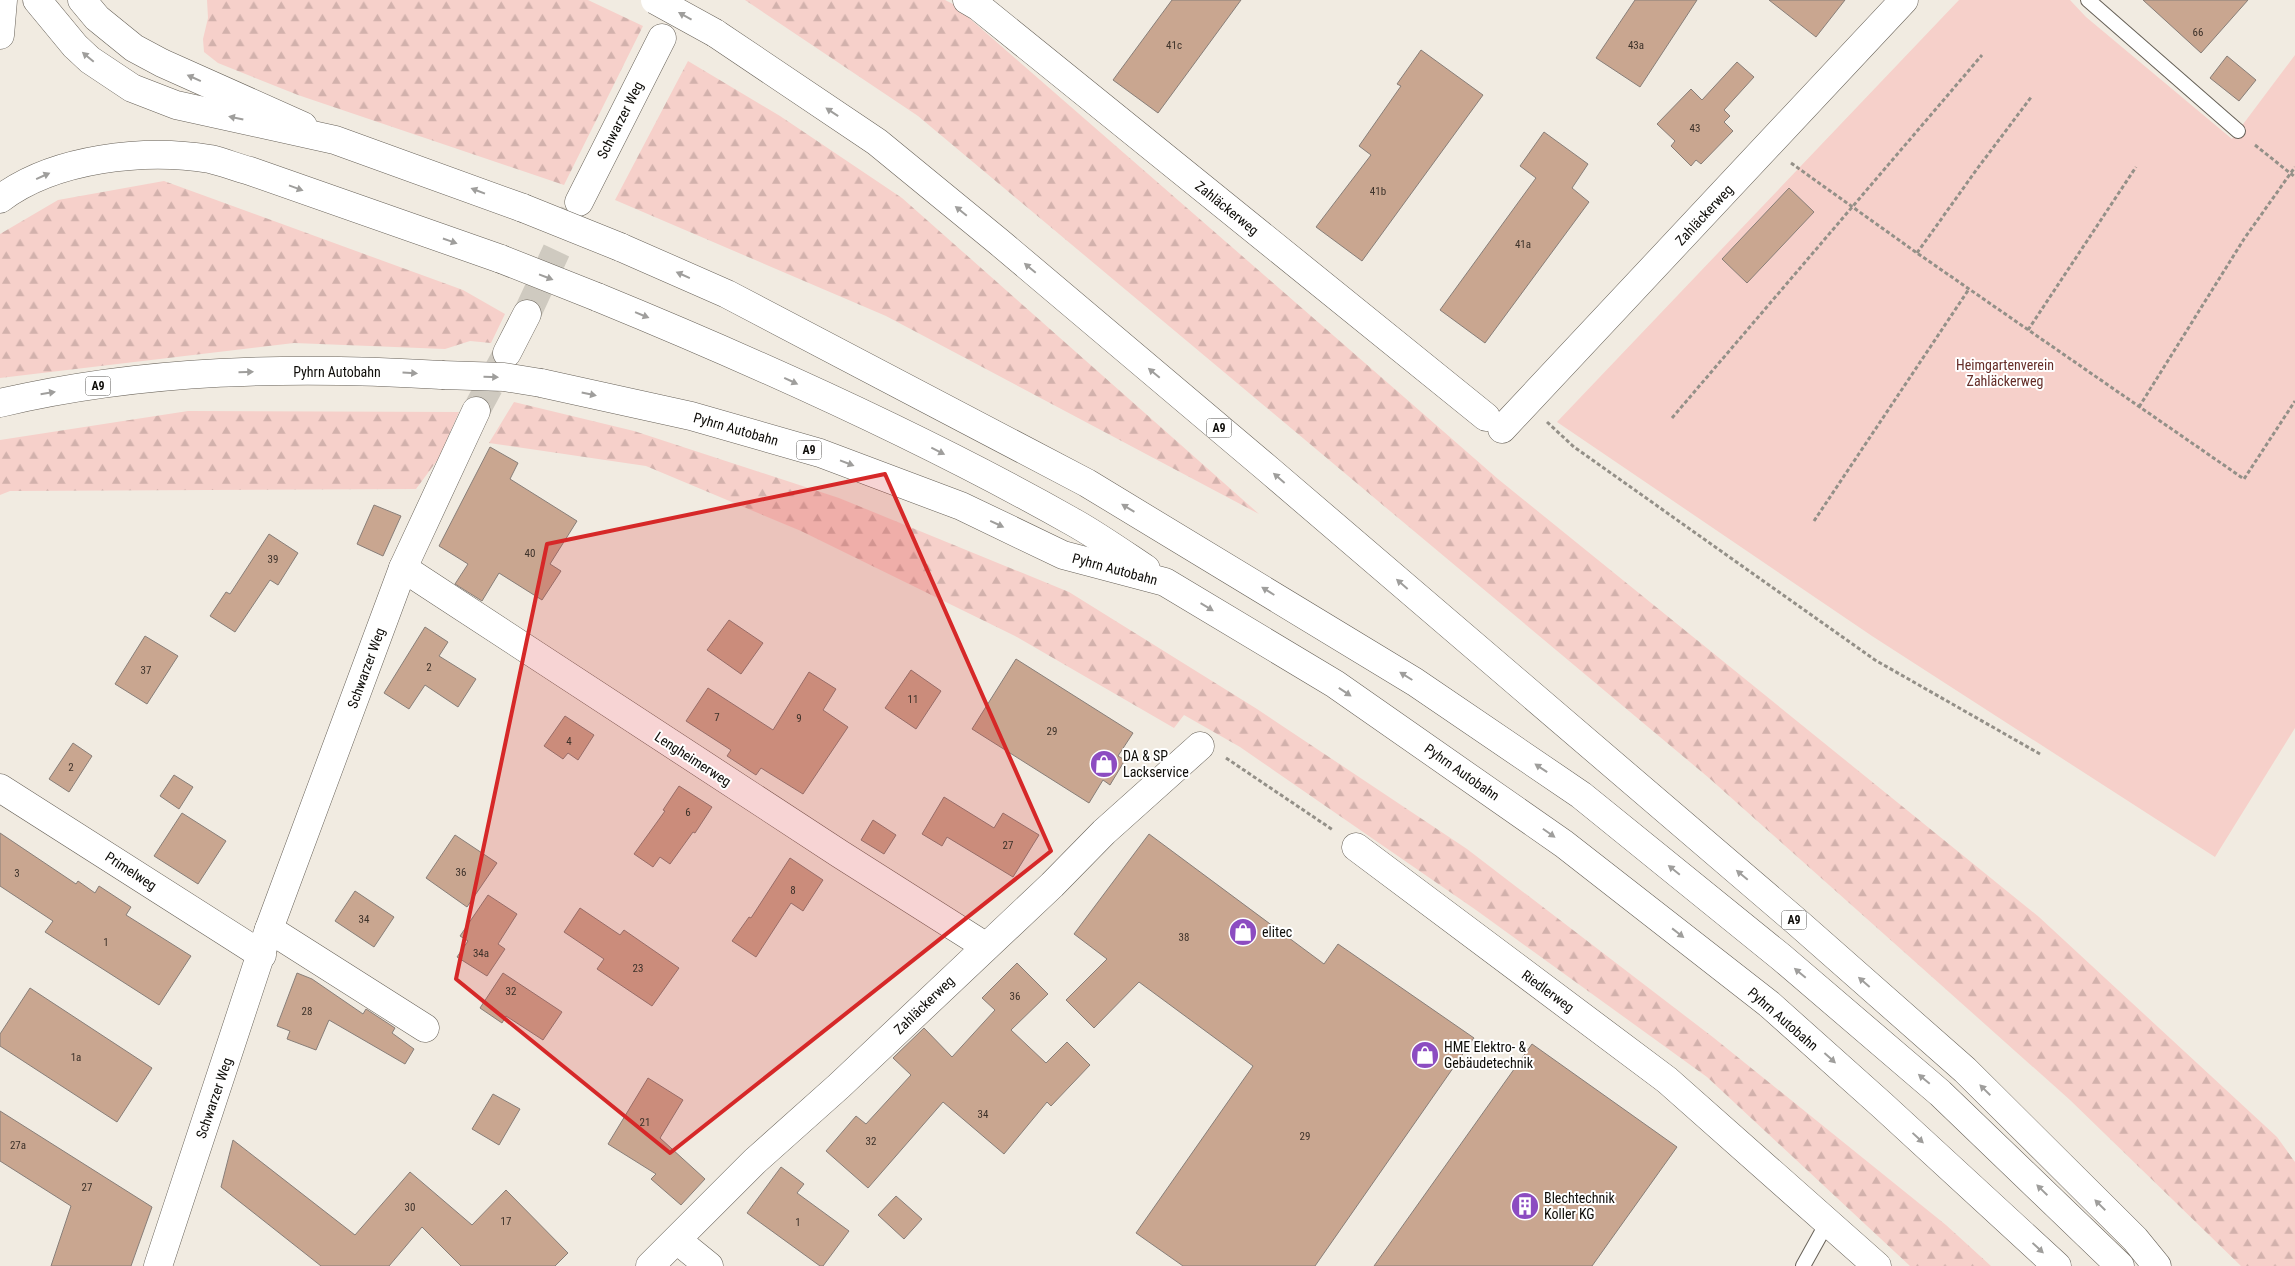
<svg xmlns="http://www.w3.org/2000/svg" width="2295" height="1266" viewBox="0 0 2295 1266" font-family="'Roboto Condensed',sans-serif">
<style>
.forest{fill:url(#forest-firs)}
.green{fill:#f6d0ca}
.building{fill:#c9a690;stroke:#887e78}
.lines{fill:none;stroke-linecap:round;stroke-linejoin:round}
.street-tunnel{stroke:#cfcac0;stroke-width:28;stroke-dasharray:28 14;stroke-linecap:butt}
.lane-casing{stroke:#676158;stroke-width:16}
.street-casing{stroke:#676158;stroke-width:29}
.primary-casing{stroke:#676158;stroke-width:29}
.highway-casing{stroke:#676158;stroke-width:29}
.path{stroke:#949088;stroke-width:3;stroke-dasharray:4 2.5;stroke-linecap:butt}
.lane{stroke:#fff;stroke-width:14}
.street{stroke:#fff;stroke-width:28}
.primary{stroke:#fff;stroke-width:28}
.highway{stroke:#fff;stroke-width:28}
.highway-bridge-casing{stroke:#676158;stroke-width:29;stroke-linecap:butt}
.highway-bridge{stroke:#fff;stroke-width:28}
.oneway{fill:#9f9e9c}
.marked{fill:#d62828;fill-opacity:0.2;stroke:#d62828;stroke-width:4;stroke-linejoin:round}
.labels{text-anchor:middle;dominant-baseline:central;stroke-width:4;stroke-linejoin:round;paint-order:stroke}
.number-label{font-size:11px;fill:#3d322a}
.shield{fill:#fff;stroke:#565552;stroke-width:1}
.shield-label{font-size:12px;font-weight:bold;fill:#0e0c08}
.street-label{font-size:14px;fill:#0e0c08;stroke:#fff}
.park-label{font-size:14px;fill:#652e28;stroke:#fff}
.poi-label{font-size:14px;fill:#0e0c08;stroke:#fff;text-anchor:start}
</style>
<defs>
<pattern id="forest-firs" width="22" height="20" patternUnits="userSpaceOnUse" patternTransform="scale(1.25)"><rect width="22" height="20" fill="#f6d0ca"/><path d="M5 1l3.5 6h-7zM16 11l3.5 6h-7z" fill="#d2b1ac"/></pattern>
</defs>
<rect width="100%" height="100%" fill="#f1ebe1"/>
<g class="forest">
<path d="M207,0H588L643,26L564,185L298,95L218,63L204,52L203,39L208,18Z"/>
<path d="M745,0H945L953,4L1498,479L2039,917L2277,1137L2295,1162V1266H2241L2070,1100L1709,778L918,116Z"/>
<path d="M688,61L780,116L902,198L1259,514L886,316L615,200Z"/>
<path d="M164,181L463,290L505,314L491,343L470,341L445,349L294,343L0,378V234L58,200Z"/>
<path d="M514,402L634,431L839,498L1069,592L1257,709L1467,849L1714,1038L1946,1225L1991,1266H1910L1707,1077L1476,910L1240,747L1184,715L1174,728L1015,636L801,531L646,466L489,443Z"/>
<path d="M188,411L459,412L439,458L416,489L10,491L0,495V440Z"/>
</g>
<path class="green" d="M1959,0H2070L2086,17L2232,139L2295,55V728L2215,857L1872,636L1557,422Z"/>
<g class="building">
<path d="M1172,0H1241L1158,113L1113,80Z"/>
<path d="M1635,0H1697L1640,87L1596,58Z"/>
<path d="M1769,0H1845L1816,37Z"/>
<path d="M2143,0H2248L2201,53Z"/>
<path d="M1421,50L1483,95L1362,261L1316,227L1371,155L1359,146L1401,86L1397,84Z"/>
<path d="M2227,56L2256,80L2239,101L2210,78Z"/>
<path d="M1737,62L1754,77L1724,110L1730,116L1724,122L1733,131L1701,164L1696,160L1691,166L1671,146L1675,141L1657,124L1691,89L1702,100Z"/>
<path d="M1544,132L1588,164L1572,188L1589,202L1485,343L1440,310L1536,178L1520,166Z"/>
<path d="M1789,188L1814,212L1747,283L1722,259Z"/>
<path d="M490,447L518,463L510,479L577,521L550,564L561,571L542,600L499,573L482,601L455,584L468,564L439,546Z"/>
<path d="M374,505L401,516L383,556L357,544Z"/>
<path d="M269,534L298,553L278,585L270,580L235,632L210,616L226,592L230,594Z"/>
<path d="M729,620L763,643L741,674L707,650Z"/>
<path d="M425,627L448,642L439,656L476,679L458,707L425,685L409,709L384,693Z"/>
<path d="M145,636L178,656L147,704L115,684Z"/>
<path d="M1016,659L1133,733L1118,756L1125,760L1110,785L1103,780L1089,803L972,729Z"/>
<path d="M911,670L941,691L916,729L885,708Z"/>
<path d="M809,672L836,689L823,710L848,727L803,794L761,768L756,775L727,756L731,750L686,721L708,688L773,730Z"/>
<path d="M565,716L594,735L578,760L568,753L563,759L544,746Z"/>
<path d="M73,743L92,756L69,792L49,779Z"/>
<path d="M174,775L193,787L179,809L160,796Z"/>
<path d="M679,786L712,807L695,833L693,832L670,864L660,857L653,867L634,854L665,811L663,810Z"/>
<path d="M944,797L994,828L1003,813L1039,835L1013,877L947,837L942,846L922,834Z"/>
<path d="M182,813L226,841L198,884L154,856Z"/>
<path d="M873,820L896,835L884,854L861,840Z"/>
<path d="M0,833L76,884L78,881L95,893L99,886L131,907L126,915L191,956L159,1005L45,932L53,921L0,886Z"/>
<path d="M1149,834L1324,964L1338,944L1474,1038L1315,1266H1183L1136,1233L1253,1066L1139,982L1094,1028L1066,1000L1107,959L1074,934Z"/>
<path d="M455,835L497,863L467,907L426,878Z"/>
<path d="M790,858L823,880L803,911L791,903L756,957L732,941L749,917L751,918Z"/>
<path d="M355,891L394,917L374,947L335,921Z"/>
<path d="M488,895L517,914L498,944L505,949L487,976L457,957L468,941L460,936Z"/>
<path d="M580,908L620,935L624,930L679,968L652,1006L597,969L604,959L564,932Z"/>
<path d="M1017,963L1048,994L1011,1030L1046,1063L1067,1042L1090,1065L1051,1106L1047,1102L1004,1154L943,1102L868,1188L826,1151L856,1116L866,1124L911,1075L893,1058L924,1028L952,1057L995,1010L982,998Z"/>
<path d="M297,973L312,979L363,1014L366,1009L395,1028L392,1033L414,1049L405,1064L329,1020L316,1050L287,1039L290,1031L277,1026Z"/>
<path d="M503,973L562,1012L543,1040L506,1016L502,1023L480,1008Z"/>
<path d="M30,988L152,1068L117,1122L0,1046V1034Z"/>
<path d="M1532,1044L1677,1147L1592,1266H1374Z"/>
<path d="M648,1078L683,1100L660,1138L705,1179L681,1205L651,1179L656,1174L608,1144Z"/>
<path d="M493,1094L520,1109L499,1145L472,1129Z"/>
<path d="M0,1111L152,1207L131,1266H51L71,1206L0,1161Z"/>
<path d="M233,1140L355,1235L410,1172L472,1225L506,1190L568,1253L555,1266H461L422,1227L389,1266H321L221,1187Z"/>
<path d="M781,1167L804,1184L797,1193L849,1231L823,1266H820L747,1213Z"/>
<path d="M896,1196L922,1219L904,1239L878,1215Z"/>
</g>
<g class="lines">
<g class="street-tunnel">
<path d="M527,314L578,204"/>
<path d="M476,411L505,357"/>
</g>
<defs>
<g id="lane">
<path d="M2088,0L2238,131"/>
<path d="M1803,1266L1828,1221"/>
</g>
<g id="street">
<path d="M967,0L979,7L1486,417"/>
<path d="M579,202L662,38"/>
<path d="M507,353L527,314"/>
<path d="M1502,429L1904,0"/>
<path d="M403,568L840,854L985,946"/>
<path d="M0,788L262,955"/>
<path d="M1356,847L1667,1080L1877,1266"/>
<path d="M269,929L425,1028"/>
<path d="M677,1240L709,1266"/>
<path d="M158,1266L269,929L403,568L476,411"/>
<path d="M650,1266L755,1161L839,1086L1052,885L1104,832L1200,746"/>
</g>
<g id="primary">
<path d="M82,0L97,18L134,48L162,63L303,126"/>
<path d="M0,35L3,0"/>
</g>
<g id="highway">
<path d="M37,0L75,46L90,60L132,88L176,105L335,140L523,208"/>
<path d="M715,33L877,142L999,242L1269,470L1797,922L1965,1070L2135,1239L2157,1266"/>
<path d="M0,199C54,158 145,148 210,159C224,162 237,168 250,171L501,259"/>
<path d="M620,247L727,294L1087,483L1415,682L1581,795L1781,957L1940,1093L2120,1266"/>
<path d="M597,297C758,363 921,436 1073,522C1098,536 1122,553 1146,569"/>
<path d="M541,383L691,416L820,453L961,506L1063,555L1165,582L1335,684L1564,844L1769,1004L1882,1105L2057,1266"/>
<path d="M0,403C144,369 295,366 442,375"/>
</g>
</defs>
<use href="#lane" class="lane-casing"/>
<use href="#street" class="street-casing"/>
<use href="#primary" class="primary-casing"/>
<use href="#highway" class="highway-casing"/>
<g class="path">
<path d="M2255,145L2295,177"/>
<path d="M1791,163L1917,253L2244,479L2295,401"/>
<path d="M1917,253L1977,169L2032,96"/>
<path d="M2028,330L2136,167"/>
<path d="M2139,407L2244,239L2295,167"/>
<path d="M1672,418L1982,55"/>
<path d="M1547,422L1574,447L1875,660L2040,754"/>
<path d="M1814,521L1969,289"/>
<path d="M1226,758L1333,830"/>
</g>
<use href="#lane" class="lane"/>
<use href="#street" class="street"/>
<use href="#primary" class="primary"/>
<use href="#highway" class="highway"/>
<defs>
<g id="highway-bridge">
<path d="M655,0L715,33"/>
<path d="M523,208L620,247"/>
<path d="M501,259L597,297"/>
<path d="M442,375L504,377L541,383"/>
</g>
</defs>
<use href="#highway-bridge" class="highway-bridge-casing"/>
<use href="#highway-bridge" class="highway-bridge"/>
</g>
<defs><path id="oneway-solid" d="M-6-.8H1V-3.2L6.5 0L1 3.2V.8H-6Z" transform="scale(1.25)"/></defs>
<g class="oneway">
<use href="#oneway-solid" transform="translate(685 16) rotate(-151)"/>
<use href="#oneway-solid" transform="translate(88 57) rotate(-140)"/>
<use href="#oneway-solid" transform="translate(194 78) rotate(-156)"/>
<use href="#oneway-solid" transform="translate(832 112) rotate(-146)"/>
<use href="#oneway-solid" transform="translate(236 118) rotate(-168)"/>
<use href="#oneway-solid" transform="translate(43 176) rotate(-24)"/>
<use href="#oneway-solid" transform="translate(296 188) rotate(20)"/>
<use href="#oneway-solid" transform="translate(478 191) rotate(-159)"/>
<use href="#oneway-solid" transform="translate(961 211) rotate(-141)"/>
<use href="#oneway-solid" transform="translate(450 241) rotate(19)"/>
<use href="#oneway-solid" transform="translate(1030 268) rotate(-140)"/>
<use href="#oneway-solid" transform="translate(683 275) rotate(-156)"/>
<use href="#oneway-solid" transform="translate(546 277) rotate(21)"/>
<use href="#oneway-solid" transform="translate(642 315) rotate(22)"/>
<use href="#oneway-solid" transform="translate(246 372) rotate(-1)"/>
<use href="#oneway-solid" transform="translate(410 373) rotate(4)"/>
<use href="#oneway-solid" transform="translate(1154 373) rotate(-140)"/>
<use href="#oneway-solid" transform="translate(491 377) rotate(2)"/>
<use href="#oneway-solid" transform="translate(791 381) rotate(25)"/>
<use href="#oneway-solid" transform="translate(48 393) rotate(-9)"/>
<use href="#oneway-solid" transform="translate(589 394) rotate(12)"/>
<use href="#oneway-solid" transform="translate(938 451) rotate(27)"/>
<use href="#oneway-solid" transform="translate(847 463) rotate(21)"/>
<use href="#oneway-solid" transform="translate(1279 478) rotate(-139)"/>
<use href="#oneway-solid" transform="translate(1128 508) rotate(-149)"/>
<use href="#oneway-solid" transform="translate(997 524) rotate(25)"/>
<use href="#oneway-solid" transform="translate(1402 584) rotate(-139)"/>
<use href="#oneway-solid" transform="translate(1268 591) rotate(-148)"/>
<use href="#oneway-solid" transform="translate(1207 607) rotate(31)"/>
<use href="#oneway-solid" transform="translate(1406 676) rotate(-148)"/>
<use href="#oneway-solid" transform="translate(1345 692) rotate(34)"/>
<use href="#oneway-solid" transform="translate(1541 768) rotate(-146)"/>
<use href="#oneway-solid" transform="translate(1549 833) rotate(35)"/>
<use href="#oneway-solid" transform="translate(1674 870) rotate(-141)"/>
<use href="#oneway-solid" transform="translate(1742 875) rotate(-140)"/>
<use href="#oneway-solid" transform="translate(1678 933) rotate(38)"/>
<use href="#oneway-solid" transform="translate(1800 973) rotate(-140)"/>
<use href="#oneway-solid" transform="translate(1864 982) rotate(-139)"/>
<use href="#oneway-solid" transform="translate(1830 1058) rotate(42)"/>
<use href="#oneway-solid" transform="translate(1924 1079) rotate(-140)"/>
<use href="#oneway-solid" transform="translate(1985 1090) rotate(-135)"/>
<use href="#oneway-solid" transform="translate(1918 1138) rotate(43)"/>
<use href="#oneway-solid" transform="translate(2042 1190) rotate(-136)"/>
<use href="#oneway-solid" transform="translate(2100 1205) rotate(-135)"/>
<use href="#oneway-solid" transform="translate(2038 1248) rotate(43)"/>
</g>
<path class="marked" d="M885,474L1051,851L670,1153L456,979L547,544Z"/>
<defs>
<symbol id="shop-disc" viewBox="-11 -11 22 22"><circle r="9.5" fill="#8c4cc1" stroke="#fff"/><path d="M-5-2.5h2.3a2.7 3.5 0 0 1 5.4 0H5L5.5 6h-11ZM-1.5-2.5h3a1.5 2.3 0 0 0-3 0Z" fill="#fff"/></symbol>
<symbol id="building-disc" viewBox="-11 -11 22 22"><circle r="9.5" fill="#8c4cc1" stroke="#fff"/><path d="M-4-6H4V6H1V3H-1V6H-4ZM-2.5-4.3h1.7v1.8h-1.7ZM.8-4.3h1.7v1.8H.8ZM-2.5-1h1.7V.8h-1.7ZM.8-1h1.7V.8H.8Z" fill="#fff"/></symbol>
</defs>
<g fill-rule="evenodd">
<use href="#shop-disc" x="1088" y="748" width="32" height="32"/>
<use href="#shop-disc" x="1227" y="916" width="32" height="32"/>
<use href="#shop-disc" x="1409" y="1039" width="32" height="32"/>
<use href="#building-disc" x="1509" y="1190" width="32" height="32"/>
</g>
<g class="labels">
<g class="number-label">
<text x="2198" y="32">66</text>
<text x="1174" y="45">41c</text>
<text x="1636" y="45">43a</text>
<text x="1695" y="128">43</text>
<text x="1378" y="191">41b</text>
<text x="1523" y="244">41a</text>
<text x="530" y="553">40</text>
<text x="273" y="559">39</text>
<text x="429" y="667">2</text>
<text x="146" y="670">37</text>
<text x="913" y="699">11</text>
<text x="717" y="717">7</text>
<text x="799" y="718">9</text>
<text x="1052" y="731">29</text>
<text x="569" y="741">4</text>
<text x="71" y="767">2</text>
<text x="688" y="812">6</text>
<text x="1008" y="845">27</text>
<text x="461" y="872">36</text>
<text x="17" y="873">3</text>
<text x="793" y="890">8</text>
<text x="364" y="919">34</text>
<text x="1184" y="937">38</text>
<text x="106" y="942">1</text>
<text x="481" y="953">34a</text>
<text x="638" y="968">23</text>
<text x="511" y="991">32</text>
<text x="1015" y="996">36</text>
<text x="307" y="1011">28</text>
<text x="76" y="1057">1a</text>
<text x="983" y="1114">34</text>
<text x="645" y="1122">21</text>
<text x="1305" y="1136">29</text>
<text x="871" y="1141">32</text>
<text x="18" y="1145">27a</text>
<text x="87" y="1187">27</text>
<text x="410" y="1207">30</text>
<text x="506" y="1221">17</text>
<text x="798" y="1222">1</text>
</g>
<g class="shield">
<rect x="85.5" y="376.5" width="25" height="19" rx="4"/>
<rect x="1206.5" y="418.5" width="25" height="19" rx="4"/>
<rect x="796.5" y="440.5" width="25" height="19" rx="4"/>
<rect x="1781.5" y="910.5" width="25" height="19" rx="4"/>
</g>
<g class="shield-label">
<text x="98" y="386">A9</text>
<text x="1219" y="428">A9</text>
<text x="809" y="450">A9</text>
<text x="1794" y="920">A9</text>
</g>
<g class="street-label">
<text transform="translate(620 120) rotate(-63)">Schwarzer Weg</text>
<text transform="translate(1227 208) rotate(39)">Zahläckerweg</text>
<text transform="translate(1704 215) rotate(-47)">Zahläckerweg</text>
<text x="337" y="372">Pyhrn Autobahn</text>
<text transform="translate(736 429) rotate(16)">Pyhrn Autobahn</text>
<text transform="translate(1115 569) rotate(15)">Pyhrn Autobahn</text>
<text transform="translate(366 668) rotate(-70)">Schwarzer Weg</text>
<text transform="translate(693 759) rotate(33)">Lengheimerweg</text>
<text transform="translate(1462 772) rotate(35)">Pyhrn Autobahn</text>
<text transform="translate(131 871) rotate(33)">Primelweg</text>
<text transform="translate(1548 991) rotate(36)">Riedlerweg</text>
<text transform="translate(924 1005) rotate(-44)">Zahläckerweg</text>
<text transform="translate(1783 1019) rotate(41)">Pyhrn Autobahn</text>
<text transform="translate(214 1098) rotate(-71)">Schwarzer Weg</text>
</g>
<g class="park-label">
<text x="2005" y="365">Heimgartenverein<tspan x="2005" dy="16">Zahläckerweg</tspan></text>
</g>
<g class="poi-label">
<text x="1123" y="756">DA &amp; SP<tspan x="1123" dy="16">Lackservice</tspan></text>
<text x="1262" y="932">elitec</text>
<text x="1444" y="1047">HME Elektro- &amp;<tspan x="1444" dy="16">Gebäudetechnik</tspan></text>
<text x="1544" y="1198">Blechtechnik<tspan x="1544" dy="16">Koller KG</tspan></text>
</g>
</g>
</svg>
